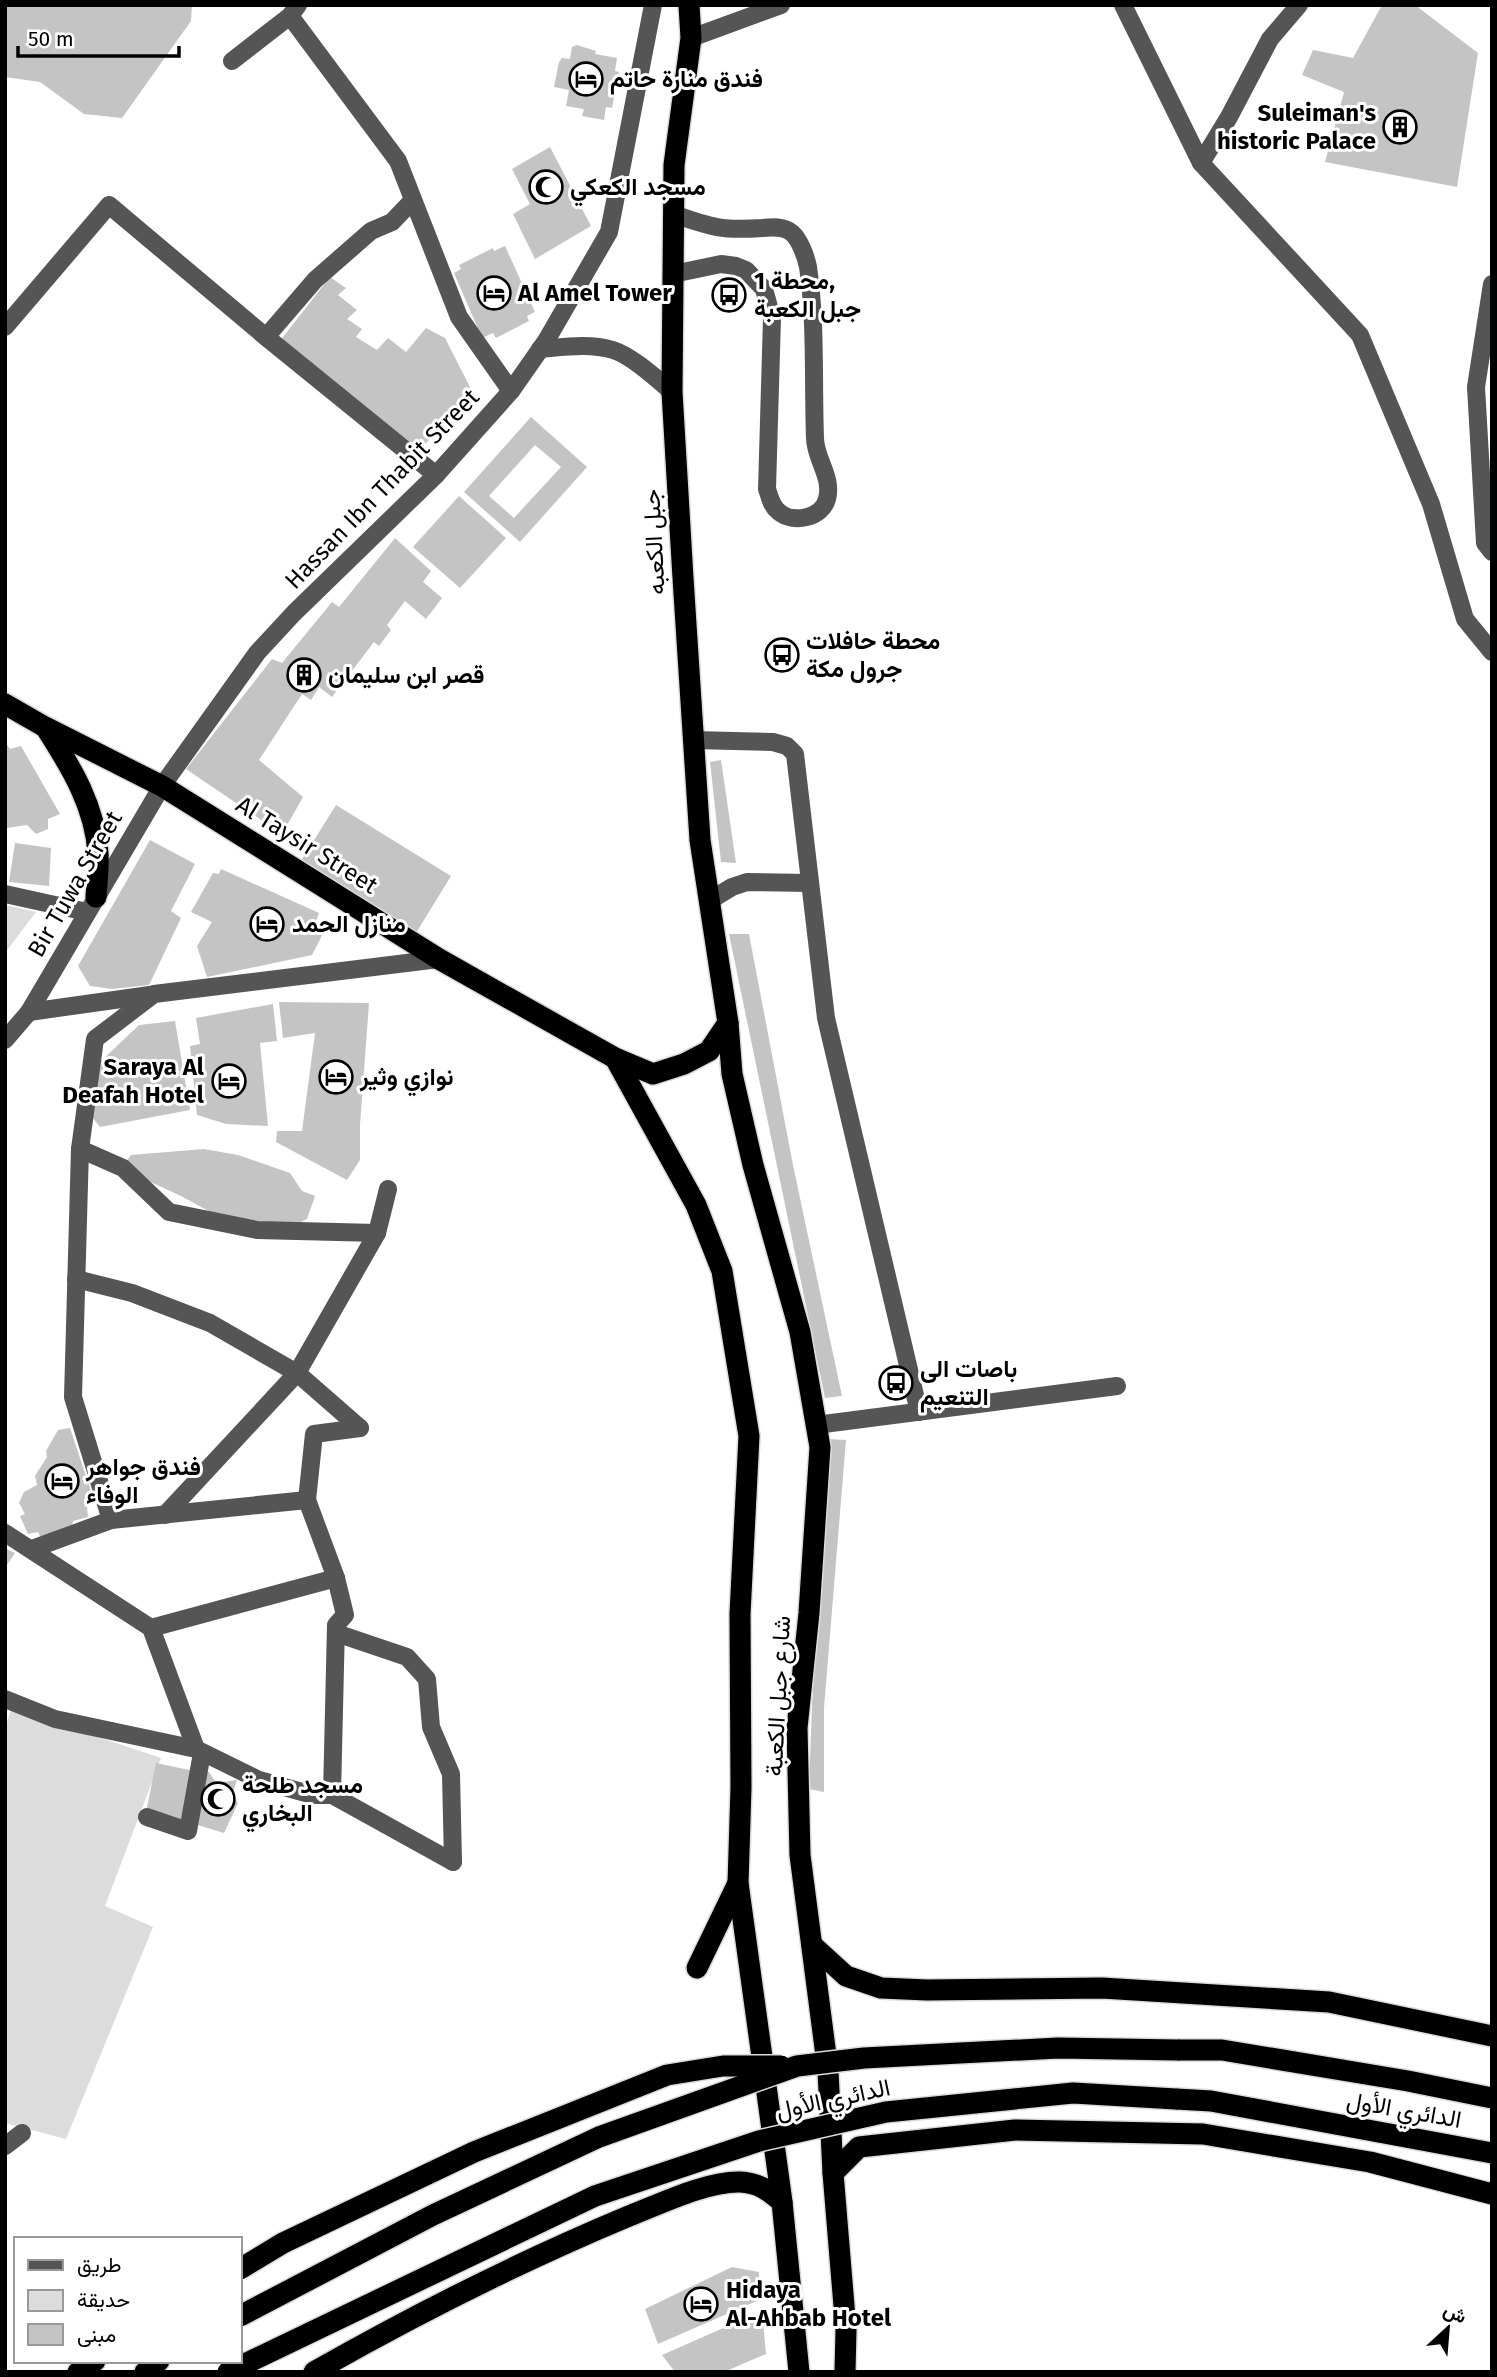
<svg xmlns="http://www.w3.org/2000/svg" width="1497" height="2377" viewBox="0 0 1497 2377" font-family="'Fira Sans',Vazirmatn,sans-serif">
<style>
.green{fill:#dcdcdc}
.building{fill:#c4c4c4;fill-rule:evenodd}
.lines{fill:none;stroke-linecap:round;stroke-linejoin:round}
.highway-casing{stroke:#dbdbdb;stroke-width:24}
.minor{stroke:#555;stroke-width:18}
.highway{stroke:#000;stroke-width:21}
.highway-bridge-casing{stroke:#dbdbdb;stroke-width:24;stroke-linecap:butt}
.highway-bridge{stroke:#000;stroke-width:21}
.labels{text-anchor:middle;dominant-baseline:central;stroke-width:6;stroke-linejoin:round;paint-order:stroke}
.poi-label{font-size:24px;font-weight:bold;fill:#000;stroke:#fff;text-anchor:start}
.street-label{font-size:24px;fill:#000;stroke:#fff}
</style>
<rect width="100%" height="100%" fill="#fff"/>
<g class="green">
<path d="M5,905L36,912L5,953Z"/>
<path d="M11,1708L161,1758L105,1906L153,1927L66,2139L5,2123V1730Z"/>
</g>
<g class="building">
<path d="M5,5H192L191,21L122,118L84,114L40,82L5,77Z"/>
<path d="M1382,5H1415L1478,53L1457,187L1325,162L1344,92L1302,75L1313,50L1353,58Z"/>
<path d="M577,45L596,51L595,54L617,58L615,71L619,72L612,108L606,107L604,120L582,116L584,109L566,106L569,90L554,87L559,62L562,58L570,59L572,47Z"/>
<path d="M550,147L591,226L535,259L513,214L530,204L512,169Z"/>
<path d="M505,246L535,312L527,316L529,321L496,338L493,333L482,338L454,273L461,269L459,265L493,248L494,251Z"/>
<path d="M330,277L346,288L338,295L357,310L347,319L362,329L356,337L377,350L388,338L406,352L426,328L445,338L474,395L417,452L279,342Z"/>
<path d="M531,417L587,467L520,542L464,492ZM535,445L561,467L514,518L489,496Z"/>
<path d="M459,496L506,538L460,588L413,547Z"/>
<path d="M395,538L431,571L423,582L442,598L426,619L405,601L387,625L391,630L379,646L374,642L332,697L319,687L311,700L302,694L259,760L303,797L282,834L186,769L272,659L282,663L332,602L339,607Z"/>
<path d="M5,742L10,749L21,746L60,814L48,819V829L36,834L27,825L7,828L5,825Z"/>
<path d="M721,760L736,863L721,862L710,762Z"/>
<path d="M336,805L451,876L416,933L301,861Z"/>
<path d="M150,840L195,864L171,911L181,918L149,985L112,989L90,986L78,966Z"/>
<path d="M15,843L51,848L49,886L9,882Z"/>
<path d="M221,869L319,913L316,921L327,926L312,955L207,977L197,946L212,922L191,912L213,873L219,874Z"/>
<path d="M729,934H749L793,1165L842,1396L825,1398Z"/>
<path d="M279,1002L369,1003L360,1125V1160L347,1180L276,1142L277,1131H302L315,1033L283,1038Z"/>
<path d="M273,1004L277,1041L260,1043L268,1126L226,1124L197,1115L190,1046L200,1044L196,1018Z"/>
<path d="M175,1021L190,1110L100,1127L92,1117L98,1064L139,1025Z"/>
<path d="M204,1149L238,1155L290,1173L302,1191L315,1196L307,1219L293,1226L223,1219L181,1196L131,1173L125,1163L131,1155Z"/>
<path d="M70,1428L95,1503L87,1507L88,1517L73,1521L72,1527L41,1538L38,1532L28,1534L20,1516L25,1514L19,1503L24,1492L37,1485L35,1476L47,1457L46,1451L58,1430Z"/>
<path d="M829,1439L846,1440L824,1708V1792L809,1789L812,1705Z"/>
<path d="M5,1548L15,1553L5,1568Z"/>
<path d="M156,1763L194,1771L185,1821L146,1812Z"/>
<path d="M209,1772L216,1783L237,1780L232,1795L238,1803L224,1833L198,1825L204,1773Z"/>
<path d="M732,2267L759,2272V2300L658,2344L645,2309Z"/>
<path d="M762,2311L766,2354L724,2372H675L662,2355Z"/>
</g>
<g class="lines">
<defs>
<g id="highway">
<path d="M689,5L691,38L674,165L672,392L683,578L700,840L728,1023L732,1074L753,1165L800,1332L820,1447L809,1613L797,1728L800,1855L828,2071L833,2173L846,2330L845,2372"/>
<path d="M5,704L45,727L162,786L439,959L615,1058L653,1074L684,1064L709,1051L728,1023"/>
<path d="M46,728C71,767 95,806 98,853C99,867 97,882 96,897"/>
<path d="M615,1058L696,1205L722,1271L749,1436L740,1614L741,1788L738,1883L782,2202L799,2372"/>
<path d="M812,1945L846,1976L881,1988L927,1990L1102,1988L1329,2002L1492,2036"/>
<path d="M697,1968L738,1883"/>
<path d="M1178,2050H1222L1408,2081L1492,2098"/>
<path d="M1176,2099L1211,2101L1492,2153"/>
<path d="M833,2173L859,2147L1015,2130L1203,2134L1370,2162L1492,2194"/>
<path d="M78,2372L95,2361"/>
<path d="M145,2372L159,2361"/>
<path d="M314,2372C416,2314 521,2261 629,2216C660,2204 707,2181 740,2182C759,2183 768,2190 782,2202"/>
</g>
</defs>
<use href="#highway" class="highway-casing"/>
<g class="minor">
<path d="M1123,5L1201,163L1229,117L1270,39L1299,5"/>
<path d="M290,16L398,161L459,317L511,391"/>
<path d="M691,38L781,5"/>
<path d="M232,61L290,16L298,5"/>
<path d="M1201,163L1360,335L1431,504L1465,619L1492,652"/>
<path d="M673,274L721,264L736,266L746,270L764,289L772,318L767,489C770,497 771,506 779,512C793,524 822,518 827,499C833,477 815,459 815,438C813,384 816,319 808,267C806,257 800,240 792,233C784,226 772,227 762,228C722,231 711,227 673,214"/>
<path d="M1492,284L1476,387L1485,543L1492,552"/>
<path d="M5,327L109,205L266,337L436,475"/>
<path d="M266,337L315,280L371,231L392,222L413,200"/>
<path d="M540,349C564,347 590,343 613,350C632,356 657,379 672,392"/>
<path d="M693,740L773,742L787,746L795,754L826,1018L919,1412"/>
<path d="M5,894L87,912"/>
<path d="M709,901L732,887L747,882L810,883"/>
<path d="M29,1012L150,995"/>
<path d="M5,1040L29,1012L162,786L257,653L294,613L436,475L511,391L546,341L609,232L653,5"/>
<path d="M377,1233L257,1230L169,1212L123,1168L80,1149L95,1039L154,994L439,959"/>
<path d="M76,1279L132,1293L210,1323L297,1373L360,1428"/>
<path d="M816,1425L1117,1386"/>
<path d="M307,1500L314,1434L360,1428"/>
<path d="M165,1515L297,1373L377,1233L388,1189"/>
<path d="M111,1520L307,1500L336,1578"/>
<path d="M5,1533L151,1628L196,1749"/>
<path d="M32,1549L111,1520L73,1397L80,1149"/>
<path d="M151,1628L336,1578L345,1615L336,1625L332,1795"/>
<path d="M336,1633L407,1657L427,1679L431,1727L451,1774L453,1862"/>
<path d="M5,1699L55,1719L196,1749L259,1780L313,1795H332L453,1862"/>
<path d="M147,1817L188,1831L202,1753"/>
<path d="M5,2146L22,2133"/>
</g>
<use href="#highway" class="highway"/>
<defs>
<g id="highway-bridge">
<path d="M240,2269L283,2243L474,2152L667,2075L723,2066H781"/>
<path d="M240,2316L433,2215L599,2137L797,2066L864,2058L1058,2048L1178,2050"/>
<path d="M228,2372L595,2196L759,2141L886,2112L1073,2093L1176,2099"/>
</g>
</defs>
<use href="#highway-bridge" class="highway-bridge-casing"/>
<use href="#highway-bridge" class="highway-bridge"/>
</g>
<defs>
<symbol id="hotel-ring" viewBox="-11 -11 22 22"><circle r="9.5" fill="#fff" stroke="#000" stroke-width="1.5"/><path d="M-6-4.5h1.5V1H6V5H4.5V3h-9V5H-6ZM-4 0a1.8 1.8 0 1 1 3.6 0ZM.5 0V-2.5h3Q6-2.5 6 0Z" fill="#000"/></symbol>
<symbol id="building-ring" viewBox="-11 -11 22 22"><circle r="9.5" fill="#fff" stroke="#000" stroke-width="1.5"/><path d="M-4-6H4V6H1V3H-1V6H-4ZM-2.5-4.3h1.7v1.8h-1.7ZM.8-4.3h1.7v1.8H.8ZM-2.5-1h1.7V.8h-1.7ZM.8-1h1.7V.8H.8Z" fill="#000"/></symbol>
<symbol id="mosque-ring" viewBox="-11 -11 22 22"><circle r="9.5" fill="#fff" stroke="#000" stroke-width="1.5"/><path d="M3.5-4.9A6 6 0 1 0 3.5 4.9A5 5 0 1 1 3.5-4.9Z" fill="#000"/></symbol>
<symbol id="bus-ring" viewBox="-11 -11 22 22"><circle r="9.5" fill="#fff" stroke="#000" stroke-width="1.5"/><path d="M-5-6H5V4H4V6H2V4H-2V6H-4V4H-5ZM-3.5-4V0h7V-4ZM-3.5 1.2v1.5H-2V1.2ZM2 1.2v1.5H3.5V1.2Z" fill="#000"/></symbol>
</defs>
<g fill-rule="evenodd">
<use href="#hotel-ring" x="567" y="60" width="38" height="38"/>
<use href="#building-ring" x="1381" y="108" width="38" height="38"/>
<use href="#mosque-ring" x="527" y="168" width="38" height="38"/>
<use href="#hotel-ring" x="475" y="274" width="38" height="38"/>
<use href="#bus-ring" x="710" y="276" width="38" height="38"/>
<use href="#bus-ring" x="763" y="636" width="38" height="38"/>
<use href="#building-ring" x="285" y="656" width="38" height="38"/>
<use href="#hotel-ring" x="248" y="905" width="38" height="38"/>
<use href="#hotel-ring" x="317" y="1058" width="38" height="38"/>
<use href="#hotel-ring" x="210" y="1062" width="38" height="38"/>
<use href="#bus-ring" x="877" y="1364" width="38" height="38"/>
<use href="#hotel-ring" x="43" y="1462" width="38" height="38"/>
<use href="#mosque-ring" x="199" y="1780" width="38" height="38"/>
<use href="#hotel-ring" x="682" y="2285" width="38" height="38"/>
</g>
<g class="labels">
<g class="poi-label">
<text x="610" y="79">فندق منارة حاتم</text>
<text x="1376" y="113" text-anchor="end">Suleiman's<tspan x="1376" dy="28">historic Palace</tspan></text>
<text x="570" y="187">مسجد الكعكي</text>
<text x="754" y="281">محطة 1,<tspan x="754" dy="28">جبل الكعبة</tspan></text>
<text x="518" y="293">Al Amel Tower</text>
<text x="806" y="641">محطة حافلات<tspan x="806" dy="28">جرول مكة</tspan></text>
<text x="328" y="675">قصر ابن سليمان</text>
<text x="292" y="924">منازل الحمد</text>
<text x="204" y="1067" text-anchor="end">Saraya Al<tspan x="204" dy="28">Deafah Hotel</tspan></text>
<text x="360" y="1077">نوازي وثير</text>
<text x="920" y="1369">باصات الى<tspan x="920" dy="28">التنعيم</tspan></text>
<text x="86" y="1467">فندق جواهر<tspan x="86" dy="28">الوفاء</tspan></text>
<text x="242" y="1785">مسجد طلحة<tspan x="242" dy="28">البخاري</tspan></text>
<text x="726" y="2290">Hidaya<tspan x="726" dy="28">Al-Ahbab Hotel</tspan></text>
</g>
<g class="street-label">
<text transform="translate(382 489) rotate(-46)">Hassan Ibn Thabit Street</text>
<text transform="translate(654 542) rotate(-93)">جبل الكعبه</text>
<text transform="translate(307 845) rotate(32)">Al Taysir Street</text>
<text transform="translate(75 884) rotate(-60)">Bir Tuwa Street</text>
<text transform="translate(778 1696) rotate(-87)">شارع جبل الكعبة</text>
<text transform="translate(833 2099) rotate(-12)">الدائري الأول</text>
<text transform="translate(1404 2110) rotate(10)">الدائري الأول</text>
</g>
</g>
<rect width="1497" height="2377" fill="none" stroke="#000000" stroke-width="14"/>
<rect x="14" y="2237" width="228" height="126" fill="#ffffff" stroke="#999999" stroke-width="2"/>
<rect x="28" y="2260" width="35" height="10" fill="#555555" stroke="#999999" stroke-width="2"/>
<text x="77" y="2272" font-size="21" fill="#000000">طريق</text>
<rect x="28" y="2290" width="35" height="21" fill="#dcdcdc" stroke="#999999" stroke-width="2"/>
<text x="77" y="2307" font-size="21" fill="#000000">حديقة</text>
<rect x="28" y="2324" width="35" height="21" fill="#c4c4c4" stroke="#999999" stroke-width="2"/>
<text x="77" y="2342" font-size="21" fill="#000000">مبنى</text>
<g transform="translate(1448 2328) rotate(26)" stroke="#ffffff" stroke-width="5" paint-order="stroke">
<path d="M0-5L12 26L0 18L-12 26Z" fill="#000000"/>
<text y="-10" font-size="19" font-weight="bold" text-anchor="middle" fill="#000000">ش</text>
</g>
<path d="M18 46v10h161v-10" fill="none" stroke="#000000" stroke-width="3.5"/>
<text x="28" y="46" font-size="21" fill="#000000" stroke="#ffffff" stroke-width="5" paint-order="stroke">50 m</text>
</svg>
